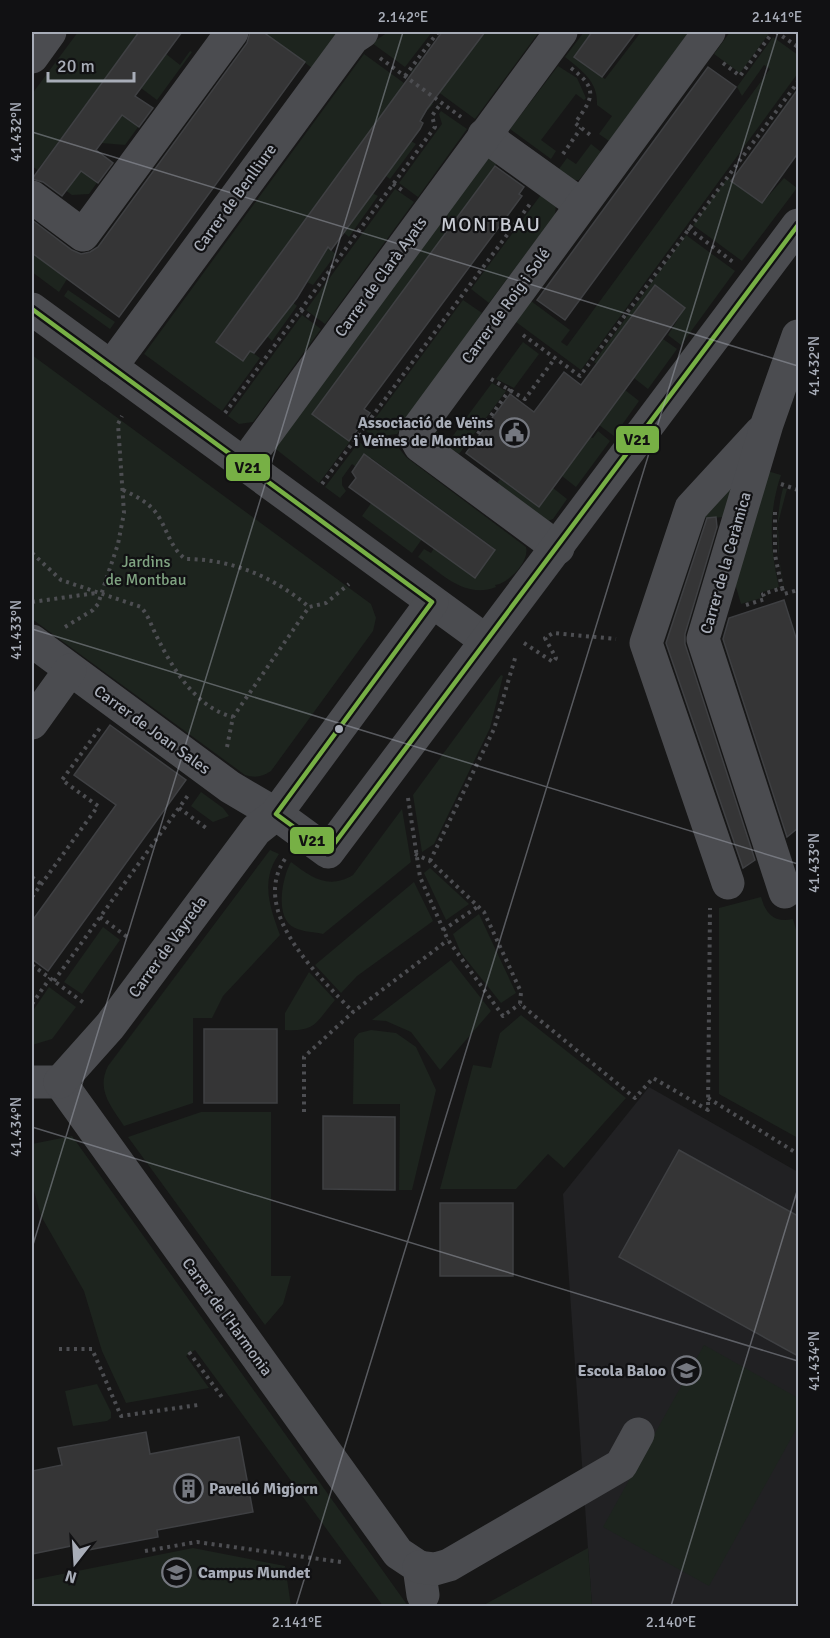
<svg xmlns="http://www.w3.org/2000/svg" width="830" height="1638" viewBox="0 0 830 1638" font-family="Signika,sans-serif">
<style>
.built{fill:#212123}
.green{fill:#1d241e}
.building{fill:#353536;stroke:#3f4043;stroke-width:1.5}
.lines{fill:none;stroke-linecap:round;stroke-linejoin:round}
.path{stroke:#4d4e52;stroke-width:4;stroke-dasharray:3 4.5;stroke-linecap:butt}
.minor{stroke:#4b4c50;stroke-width:33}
.bus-1-casing{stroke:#111113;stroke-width:9}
.bus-1{stroke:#77b045;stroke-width:4.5}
.ticks{fill:none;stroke:#a8adb8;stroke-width:1.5;stroke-opacity:0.45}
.bus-dot{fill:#a8adb8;stroke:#111113;stroke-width:2}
.labels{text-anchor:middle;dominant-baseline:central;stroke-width:4.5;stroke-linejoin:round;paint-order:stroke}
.street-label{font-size:16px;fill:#a8adb8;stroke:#111113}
.poi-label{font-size:16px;font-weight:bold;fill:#a8adb8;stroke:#111113;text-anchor:end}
.park-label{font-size:16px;fill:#7fa381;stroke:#111113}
.quarter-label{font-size:20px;letter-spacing:1.5px;fill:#c9ccd4;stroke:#111113}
.line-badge{stroke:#111113;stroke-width:2}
.pale-badge-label{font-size:16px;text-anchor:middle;font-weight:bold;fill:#111}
.neatline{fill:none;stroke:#a8adb8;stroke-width:2}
.ticks-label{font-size:15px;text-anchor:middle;fill:#a8adb8}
</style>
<rect width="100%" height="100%" fill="#171717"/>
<path class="built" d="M649,1087L798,1172V1599L793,1606H592L563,1194Z"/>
<g class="green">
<path d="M78,32H139L39,168L68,189L81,171L108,167L89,194L72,195L32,166V94Z"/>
<path d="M263,32H334L338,34L312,68Z"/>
<path d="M388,32H432L405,67L372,43Z"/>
<path d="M485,32H539L475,119L411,72L419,62L446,83Z"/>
<path d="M584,32H592L574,57L605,79L641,32H689L609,141L599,134L612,116L597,105C598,81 582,71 565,57Z"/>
<path d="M730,32H770L740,73L714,54Z"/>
<path d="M773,37L798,55V73L581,370L516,322L531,301L570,330L561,342L567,346L770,69L764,65L742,96L737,87Z"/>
<path d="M190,51L192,52L157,100L141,88L166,54L180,65Z"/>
<path d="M364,54L433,104L428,110L400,90L216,341L242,361L250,351L260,358L222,411L144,354Z"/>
<path d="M558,66L577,78L586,98L584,100L576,94L541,140L556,151L551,159L510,129Z"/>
<path d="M152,108L125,145L101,143L122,115L128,119Z"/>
<path d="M441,111L467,129L418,197L399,183L442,124L439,114Z"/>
<path d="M411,141L416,144L390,179L382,173Z"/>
<path d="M591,144L601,152L579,180H574L559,169L567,158L576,164Z"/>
<path d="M483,155L498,162L313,413L354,436L319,483L272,446Z"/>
<path d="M728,177L762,203L784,178L797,188L742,261L693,225Z"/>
<path d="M395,189L414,202L325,324L306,310Z"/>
<path d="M543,192L556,205L555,215L489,303L471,289Z"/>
<path d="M372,193L378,196L349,237L343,232Z"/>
<path d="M686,235L735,271L681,345L668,335L685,308L655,286L597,364L594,362Z"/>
<path d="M327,247L336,254L313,285L307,282Z"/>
<path d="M32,253L67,279L59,292L32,272Z"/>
<path d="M68,290L115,322L110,329L64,296Z"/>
<path d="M289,299L297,306L272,341L267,336Z"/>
<path d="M463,300L482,313L397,434L373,437L366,431Z"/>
<path d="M302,315L321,329L253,422L239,424L228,416Z"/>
<path d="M663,339L677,349L648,389L634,378Z"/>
<path d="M523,342L539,354L514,388L496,379Z"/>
<path d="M32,355L371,604L376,618L373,631L271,771C262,777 255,778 245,775L32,619Z"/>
<path d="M492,383L506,391L459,454L433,436L436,431L449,441Z"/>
<path d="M625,390L639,401L614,436L599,425Z"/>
<path d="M598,431L610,441L576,487L562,476L590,437L593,438Z"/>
<path d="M359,442L369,449L398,447L406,457L526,547C530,562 507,584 495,585L496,587C465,599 442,574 418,557L424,549L431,553L434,548L474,577L495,549L371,458L356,467L352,464L342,478V485L346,491L340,498L325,487Z"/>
<path d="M764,470L781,475C768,513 770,548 779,587L760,593L761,598L741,604L734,580Z"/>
<path d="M733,478L725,517L695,519Z"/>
<path d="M500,479L539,507L553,488L567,499L553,519L548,521L497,483Z"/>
<path d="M783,488L787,489L778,523L779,558L785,591C777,556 774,524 783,488Z"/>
<path d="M372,502L422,539L412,553L362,516Z"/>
<path d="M501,675L503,676L490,728L434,844L422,852L413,795Z"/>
<path d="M201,792L223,808L229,816L213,822L191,806Z"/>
<path d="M402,809L411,862L323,934C315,932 303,932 295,928C274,919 282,877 291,862C311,877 328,890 353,875Z"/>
<path d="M270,850L279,854C260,881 270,907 280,935L223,996L212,1018H193V1103L124,1126C111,1106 96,1090 108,1066Z"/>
<path d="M430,868L469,904L446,920L424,873Z"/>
<path d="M414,882L433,921L357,976L341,993L315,965Z"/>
<path d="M761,897C766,914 774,923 793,919L798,936V1138L719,1094V908Z"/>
<path d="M479,914L516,993L501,1003L461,953L453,934Z"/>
<path d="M103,927L120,940L82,994L64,982Z"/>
<path d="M451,960L491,1011L440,1070L411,1032L386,1021L372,1020Z"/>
<path d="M309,972L335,1000C316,1022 316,1032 285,1030V1013Z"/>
<path d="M49,987L76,1007L52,1039L32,1045V1012Z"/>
<path d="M521,1015L626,1098L564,1168L548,1154L516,1189H440L473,1065L491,1068L500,1033Z"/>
<path d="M371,1030L396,1033L416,1047L436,1090L412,1190H399L400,1104H353L354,1039L359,1033Z"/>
<path d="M201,1112H271V1276H291L283,1304L265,1325L128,1137Z"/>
<path d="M72,1136L92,1164L408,1606H383L195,1350L186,1356L209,1388L126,1403L102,1351L84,1291L41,1216L32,1184V1144Z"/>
<path d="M704,1345L798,1398V1426L709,1586L603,1527Z"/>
<path d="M97,1384L111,1412V1418L107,1421L73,1426L65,1391Z"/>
<path d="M193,1548L285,1566L291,1606H32V1580Z"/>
<path d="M588,1548L592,1606H482Z"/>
</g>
<g class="building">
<path d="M139,32H182L135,96L153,108L139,127L122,115L96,150L113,163L98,183L81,171L62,196L43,182L32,179Z"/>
<path d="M250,32H263L305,62L119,317L32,253V220L72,250L81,254L90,252L98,247L247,43Z"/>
<path d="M442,32H485L427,109L420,121L423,123L420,129L331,250L328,247L297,298L254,353L250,351L243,361L216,342Z"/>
<path d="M592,32H636L602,77L574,57Z"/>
<path d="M708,67L736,87L565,320L537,300Z"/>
<path d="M798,89V153L762,203L731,181Z"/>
<path d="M495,166L524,187L519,194L522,196L364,409L370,413L349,441L312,414Z"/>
<path d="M655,285L685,308L539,507L466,453L510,394L534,412L564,372L581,385Z"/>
<path d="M364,454L495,550L475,578L349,487L356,478L352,472Z"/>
<path d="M716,517L717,527L685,634V644L755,860L743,868L666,643L707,518Z"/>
<path d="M784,600L798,644V828L787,837L723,639L729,618Z"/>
<path d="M110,725L186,780L48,971L32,959V921L116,805L74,775Z"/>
<rect x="204" y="1029" width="73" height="74"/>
<path d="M323,1116L395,1117V1190L323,1189Z"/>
<path d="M679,1150L798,1216V1356L619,1257Z"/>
<rect x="440" y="1203" width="73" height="73"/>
<path d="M146,1432L150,1454L239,1437L253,1512L157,1530L158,1537L77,1552L76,1545L32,1554V1471L62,1465L58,1448Z"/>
</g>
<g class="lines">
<g class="path">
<path d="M776,32L798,47"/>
<path d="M380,58L461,117"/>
<path d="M723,63L740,76L773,32"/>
<path d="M571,68C599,89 593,98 575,123L593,137"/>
<path d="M405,76L438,32"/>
<path d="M563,154L581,128"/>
<path d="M393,184L405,192"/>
<path d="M688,228L733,262"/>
<path d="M301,310L313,319"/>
<path d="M523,335L580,376L798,82"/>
<path d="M491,379L525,399L555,358"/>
<path d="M225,413L435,127L432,116L441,103"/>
<path d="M359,434L370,443L385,441"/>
<path d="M469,446L511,388"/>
<path d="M322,484L530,204"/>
<path d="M781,484L798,490"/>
<path d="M123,490C138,497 152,504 160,519C169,535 171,547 185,559C232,559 274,577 309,607"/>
<path d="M775,512V555L782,588"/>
<path d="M32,553L61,580L141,607C149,616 152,628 158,639C174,671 197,708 233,717"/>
<path d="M32,602L96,593"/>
<path d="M746,605L765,599L763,594L782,588L784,594L798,590"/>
<path d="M65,627L93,610L98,604L118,544L124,513L118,424L122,416"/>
<path d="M524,643L553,662L556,658L545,638L553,633L616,639"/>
<path d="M227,747L233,717L309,607L326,603L349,584"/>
<path d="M408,798L420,877L448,940L503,1016L520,1004"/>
<path d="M179,808L209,830"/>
<path d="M415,854L430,861L484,912L521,992L520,1004L635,1098L653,1078L708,1110L710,908"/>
<path d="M285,859C249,912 319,976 353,1012"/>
<path d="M430,861L494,729L516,655"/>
<path d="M32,877L41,884"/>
<path d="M32,897L98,806L62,780L100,728"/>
<path d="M100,917L130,939"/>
<path d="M443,930L479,906"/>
<path d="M32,965L84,1003"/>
<path d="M54,981L189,794"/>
<path d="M32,1004L50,978"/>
<path d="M708,1098L798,1154"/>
<path d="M304,1112V1057L353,1012L448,940"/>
<path d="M59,1349H92L121,1416L198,1405"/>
<path d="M189,1352L224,1400"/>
<path d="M145,1551L197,1542L341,1562"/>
</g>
<g class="minor">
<path d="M32,57L50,32"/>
<path d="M484,135L580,204"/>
<path d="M32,197L83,235L232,32"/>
<path d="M32,309L485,640"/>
<path d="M111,367L353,38L362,32"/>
<path d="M244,464L561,32"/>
<path d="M558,548L420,446L415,437L416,431L709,32"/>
<path d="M32,641L230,787L276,814L328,852L798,225"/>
<path d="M32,723L70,670"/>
<path d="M728,883L646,643L691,508L761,432"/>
<path d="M785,892L703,639L767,424L798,336"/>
<path d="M32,1082H60"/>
<path d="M60,1082L398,1553L419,1567L423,1595"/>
<path d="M60,1082L110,1026L256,830L276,814L432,602"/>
<path d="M419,1567L435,1569L449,1565L621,1465L638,1434"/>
</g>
<defs>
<path id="bus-1" d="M32,309L432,602L276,814L328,852L798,225"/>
</defs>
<use href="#bus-1" class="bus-1-casing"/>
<use href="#bus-1" class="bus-1"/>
</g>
<path class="ticks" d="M32,132L798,366M32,629L798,864M32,1127L798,1361M32,1248L403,32M296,1606L778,32M671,1606L798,1188"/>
<defs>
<symbol id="civic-ring" viewBox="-11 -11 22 22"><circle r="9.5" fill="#111113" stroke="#757880" stroke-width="1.5"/><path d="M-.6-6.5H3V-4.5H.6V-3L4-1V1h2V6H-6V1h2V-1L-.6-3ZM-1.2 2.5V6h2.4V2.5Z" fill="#757880"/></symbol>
<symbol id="school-ring" viewBox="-11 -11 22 22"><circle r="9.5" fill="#111113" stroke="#757880" stroke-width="1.5"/><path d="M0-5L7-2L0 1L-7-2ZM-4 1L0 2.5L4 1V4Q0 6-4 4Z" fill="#757880"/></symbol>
<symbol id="building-ring" viewBox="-11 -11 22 22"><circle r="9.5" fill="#111113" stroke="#757880" stroke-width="1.5"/><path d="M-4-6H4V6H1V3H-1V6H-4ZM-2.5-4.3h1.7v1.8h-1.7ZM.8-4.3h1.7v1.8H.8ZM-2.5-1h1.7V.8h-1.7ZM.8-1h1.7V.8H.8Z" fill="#757880"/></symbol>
<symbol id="university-ring" viewBox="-11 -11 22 22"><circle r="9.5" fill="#111113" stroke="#757880" stroke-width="1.5"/><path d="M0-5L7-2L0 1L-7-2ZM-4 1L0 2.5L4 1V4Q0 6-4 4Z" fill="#757880"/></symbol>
</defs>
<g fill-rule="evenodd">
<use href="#civic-ring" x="498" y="416" width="33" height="33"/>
<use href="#school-ring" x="670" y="1354" width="33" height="33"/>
<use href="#building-ring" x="172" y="1472" width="33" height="33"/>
<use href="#university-ring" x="160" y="1556" width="33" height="33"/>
</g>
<circle class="bus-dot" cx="339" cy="729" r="5"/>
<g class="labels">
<g class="street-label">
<text transform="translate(235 198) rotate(-54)">Carrer de Benlliure</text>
<text transform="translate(381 277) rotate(-54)">Carrer de Clarà Ayats</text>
<text transform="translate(506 306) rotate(-54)">Carrer de Roig i Solé</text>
<text transform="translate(726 563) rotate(-74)">Carrer de la Ceràmica</text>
<text transform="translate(152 730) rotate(36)">Carrer de Joan Sales</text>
<text transform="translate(168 947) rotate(-54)">Carrer de Vayreda</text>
<text transform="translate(227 1317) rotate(54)">Carrer de l'Harmonia</text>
</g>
<g class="poi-label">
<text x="493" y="423">Associació de Veïns<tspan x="493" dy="18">i Veïnes de Montbau</tspan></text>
<text x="666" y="1371">Escola Baloo</text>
<text x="209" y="1489" text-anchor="start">Pavelló Migjorn</text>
<text x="198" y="1573" text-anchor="start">Campus Mundet</text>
</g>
<g class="park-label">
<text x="146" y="562">Jardins<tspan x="146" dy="18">de Montbau</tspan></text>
</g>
<g class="quarter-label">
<text x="491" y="224">MONTBAU</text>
</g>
</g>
<g class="line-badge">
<rect x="615" y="425" width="45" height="29" rx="6" fill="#77b045"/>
<rect x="225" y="453" width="46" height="29" rx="6" fill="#77b045"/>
<rect x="289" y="826" width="46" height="29" rx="6" fill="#77b045"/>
</g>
<g class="pale-badge-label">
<text x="637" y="445">V21</text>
<text x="248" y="473">V21</text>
<text x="312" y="846">V21</text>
</g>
<rect width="830" height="1638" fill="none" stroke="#111113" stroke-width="66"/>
<g transform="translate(75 1563) rotate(197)" stroke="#111113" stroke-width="4.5" paint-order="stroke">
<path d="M0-4.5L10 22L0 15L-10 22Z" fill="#a8adb8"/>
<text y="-9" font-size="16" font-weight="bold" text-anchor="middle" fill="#a8adb8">N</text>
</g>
<path d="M48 72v9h86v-9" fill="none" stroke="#a8adb8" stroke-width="3"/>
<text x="57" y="72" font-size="18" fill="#a8adb8" stroke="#111113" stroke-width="4.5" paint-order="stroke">20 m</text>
<rect x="33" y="33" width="764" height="1572" class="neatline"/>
<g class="ticks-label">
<text x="403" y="22">2.142°E</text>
<text x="777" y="22">2.141°E</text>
<text transform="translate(16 132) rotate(-90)" y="5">41.432°N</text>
<text transform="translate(814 366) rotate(-90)" y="5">41.432°N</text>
<text transform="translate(16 630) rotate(-90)" y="5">41.433°N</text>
<text transform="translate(814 863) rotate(-90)" y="5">41.433°N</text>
<text transform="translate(16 1127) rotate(-90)" y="5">41.434°N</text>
<text transform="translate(814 1361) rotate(-90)" y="5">41.434°N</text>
<text x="297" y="1627">2.141°E</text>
<text x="671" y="1627">2.140°E</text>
</g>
</svg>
